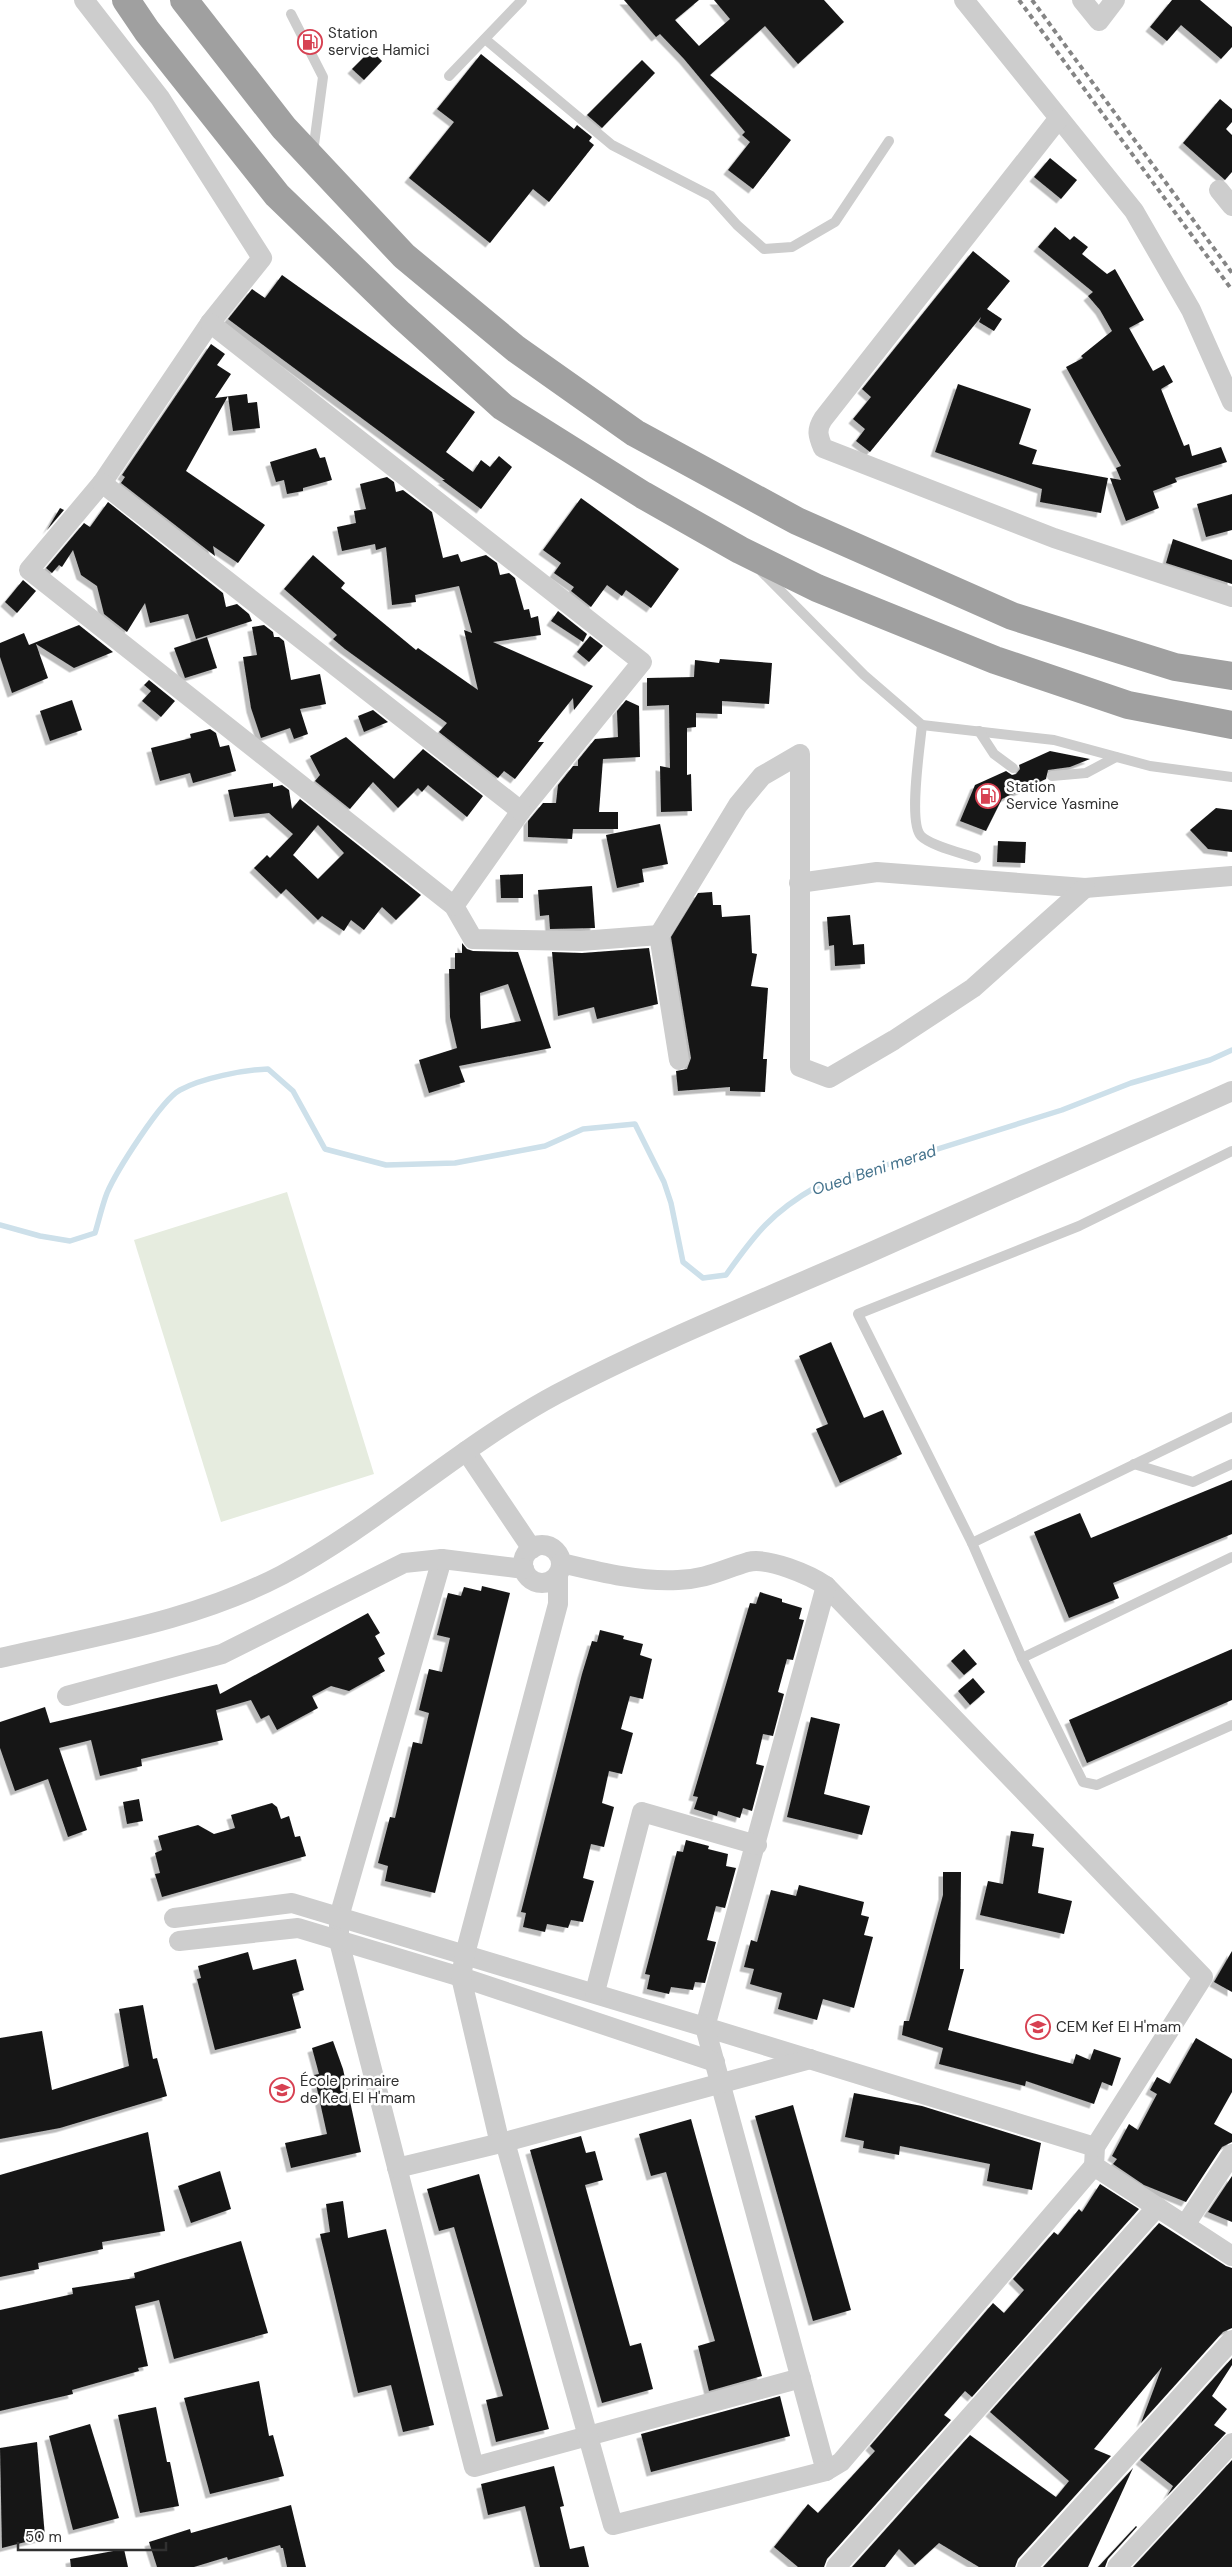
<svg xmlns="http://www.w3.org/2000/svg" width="1232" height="2567" viewBox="0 0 1232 2567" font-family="'DM Sans',sans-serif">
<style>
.green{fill:#e6ecdf}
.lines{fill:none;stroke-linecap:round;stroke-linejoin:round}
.stream{stroke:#cde0ea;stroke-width:5.5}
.building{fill:#171717;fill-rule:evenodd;filter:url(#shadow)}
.service{stroke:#cdcdcd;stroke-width:10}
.minor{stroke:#cdcdcd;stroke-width:20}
.trunk{stroke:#a0a0a0;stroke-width:28}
.rail{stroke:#858585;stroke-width:4;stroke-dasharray:5 4;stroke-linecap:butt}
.labels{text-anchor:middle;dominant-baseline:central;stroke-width:5;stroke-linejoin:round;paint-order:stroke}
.poi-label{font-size:15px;fill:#303030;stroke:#fff;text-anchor:start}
.water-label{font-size:16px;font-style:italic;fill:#44728c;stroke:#fff}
</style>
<defs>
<filter id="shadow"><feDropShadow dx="-4.5" dy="4.5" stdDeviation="0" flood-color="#0004"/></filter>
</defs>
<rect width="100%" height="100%" fill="#fff"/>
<path class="green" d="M287,1192L374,1474L221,1522L134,1240Z"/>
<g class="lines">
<path class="stream" d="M0,1225L40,1236L70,1241L95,1233C99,1220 102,1206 107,1193C116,1172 161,1100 180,1090C202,1078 243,1070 268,1069L293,1091L325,1149L386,1165L455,1163L545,1146L583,1129L635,1124L664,1182L671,1203L683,1262L703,1278L726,1275C755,1234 772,1212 816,1187L1062,1110L1131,1083L1210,1060L1232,1050"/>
</g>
<g class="building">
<path d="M624,0H699L675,20L699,46L730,19L714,0H824L844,22L798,64L765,26L710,75L791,140L753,189L728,170L750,142L742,135L745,132L684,59L660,34L656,37Z"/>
<path d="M1172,0H1200L1232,27V47L1221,59L1181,25L1167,41L1150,27Z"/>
<path d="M371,50L382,61L364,80L352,69Z"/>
<path d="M481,54L574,129L577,125L592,137L589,141L594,145L549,202L533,189L490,243L409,178L454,122L437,109Z"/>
<path d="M642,60L655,73L602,128L587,115Z"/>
<path d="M1220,99L1232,109V122L1226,129L1232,135V172L1225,180L1183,143Z"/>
<path d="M1050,158L1077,180L1061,199L1034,177Z"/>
<path d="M1055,227L1070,240L1074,236L1088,247L1082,254L1107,274L1115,269L1144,320L1129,328L1153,371L1164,365L1173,382L1161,389L1184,446L1189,444L1192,456L1221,447L1227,462L1175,478L1177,482L1153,491L1159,508L1126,521L1110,478L1121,480L1116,468L1121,466L1066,367L1083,358L1081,356L1112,331L1100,310L1088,296L1093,292L1038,247Z"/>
<path d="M973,251L1010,281L987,309L1002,319L994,331L979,322L981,317L870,452L856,441L865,429L853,419L871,397L862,389Z"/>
<path d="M282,275L475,412L446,452L473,472L481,460L490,467L499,456L512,467L481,509L442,480H445L228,319L252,289L265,298Z"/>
<path d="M211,344L225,354L217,365L231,374L215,398L247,394L248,403L257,402L260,428L233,431L228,396L186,471L265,525L238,563L213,546L215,556L121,483L125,477L122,475Z"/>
<path d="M958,384L1031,409L1019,444L1037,450L1032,464L1108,478L1101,513L1040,502L1042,489L935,452Z"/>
<path d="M316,448L320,458L325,457L332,480L303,488V491L287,494L284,480L276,482L270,462Z"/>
<path d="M387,477L394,482L396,492L403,490L432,512L443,558L458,554L461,562L486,555L497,563L500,575L509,573L515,578L524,610L529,609L531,618L538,616L541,635L493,642L593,686L574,710L573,698L538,742H544L515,779L504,771L498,778L439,732L447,723L345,649L333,639L337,635L284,589L313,555L345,583L341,588L416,650L418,648L478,690L464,630L472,633L459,586L415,595L416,602L392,605L386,547L376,550L375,544L342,551L337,527L356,523L354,511L366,509L360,484Z"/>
<path d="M1232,494V530L1206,537L1197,504Z"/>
<path d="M581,498L679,569L651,608L626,590L622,596L607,585L591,607L571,591L574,587L554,573L561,563L543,550Z"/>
<path d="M108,502L223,593L226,607L237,604L249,614L252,621L196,639L188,614L150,623L145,603L127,632L104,614L97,586L81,575L73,550L62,567L59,565L52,573L46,568L84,523L90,527Z"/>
<path d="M60,508L64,510L47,530Z"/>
<path d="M1173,539L1232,560V584L1166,563Z"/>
<path d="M23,580L36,591L17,613L5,602Z"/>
<path d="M558,611L587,634L583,642L551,621Z"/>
<path d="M79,625L113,652L74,668L36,644L48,678L12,693L0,657V643L24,633L29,645Z"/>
<path d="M264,625L273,632L274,637H279L284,641L291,680L320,674L326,704L300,709L308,734L294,739L290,728L261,738L251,708L243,657L257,655L252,627Z"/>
<path d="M590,636L603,646L589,662L577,652Z"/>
<path d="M207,637L217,668L185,678L174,648Z"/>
<path d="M720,659L772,663L769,704L722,701V714L696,713V727L687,728V775L691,774L692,811L661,812L660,766L670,768L669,705L647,706V678L694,677L695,660L719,663Z"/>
<path d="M149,680L175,701L161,717L142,701L151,691L144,685Z"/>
<path d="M72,700L82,730L50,741L40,711Z"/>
<path d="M626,700L639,706L640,757L603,759L599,812H618V829H573L572,839L528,837V821L543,803H556L558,785L573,766H578V760L595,739L618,737L617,711Z"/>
<path d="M373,710L388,722L364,732L358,716Z"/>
<path d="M210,729L216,733L220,747L229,745L236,771L193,783L190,773L160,781L151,748L191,738L190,734Z"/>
<path d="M346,737L394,779L423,749L483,796L467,817L428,785L422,792L418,788L398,808L373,782L350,809L315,781L320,775L310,756Z"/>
<path d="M1050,751L1090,759L1070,767L1048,770L1046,779L1002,799L986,831L960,821L975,785L1006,771L1012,775L1016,774L1020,769L1019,765Z"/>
<path d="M273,783V787L282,785L289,790L292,809L300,799L421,895L396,920L382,907L364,930L351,920L344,931L322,916L318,920L286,889L281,894L254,868L267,855L270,858L293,834L269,813L234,817L228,790ZM318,825L344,853L318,879L293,855Z"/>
<path d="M1216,808L1232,810V852L1208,849L1190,830Z"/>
<path d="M660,824L668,864L642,869L644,882L617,888L606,835Z"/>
<path d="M998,841L1026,842L1025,863L997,862Z"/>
<path d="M523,874V898H501L500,875Z"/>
<path d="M592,886L595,928L550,929L549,915L540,916L538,890Z"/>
<path d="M712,892L713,905H721L722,917L750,915L752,953L757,954L751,986L768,988L763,1059H767L765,1092L730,1091V1087L678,1091L676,1071L687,1069L691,1058L671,937L698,893Z"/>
<path d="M850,915L853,945L864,944L865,964L835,966L834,945L829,946L827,917Z"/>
<path d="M462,943L467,949L473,951L518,952L551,1048L459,1066L465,1082L429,1093L419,1060L457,1048L450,1017L449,969H455V953H462ZM508,984L521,1021L481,1029L480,993Z"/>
<path d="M649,948L658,1004L597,1019L594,1007L558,1016L552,952L582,953Z"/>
<path d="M831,1342L864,1418L883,1410L902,1454L840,1483L816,1429L828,1424L799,1356Z"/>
<path d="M1232,1480V1534L1113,1583L1119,1598L1069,1618L1034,1532L1080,1513L1091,1538Z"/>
<path d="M482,1586L510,1593L435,1893L385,1881L388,1866L378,1863L390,1817L395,1818L413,1742L422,1744L429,1713L419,1710L429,1669L442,1672L450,1638L437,1635L448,1593L461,1596L464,1587L481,1591Z"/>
<path d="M760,1592L782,1599V1602L802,1608L799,1619L804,1620L793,1660L787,1659L778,1692L784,1694L773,1736L763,1734L756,1764L764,1766L752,1811L743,1808L740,1818L718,1811L717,1816L694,1809L698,1797L693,1796L750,1603L756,1604Z"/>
<path d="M368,1613L380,1633L375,1636L385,1654L378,1658L385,1671L349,1691L331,1686L312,1696L318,1708L277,1730L269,1715L261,1719L251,1700L216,1710L223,1740L141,1759L142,1766L100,1776L91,1740L59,1748L87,1830L68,1837L48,1779L15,1791L0,1748V1722L45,1707L50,1723L217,1684L220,1694Z"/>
<path d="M600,1630L624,1636L623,1639L643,1644L640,1655L652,1659L643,1699L630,1696L621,1729L633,1733L622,1774L609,1771L602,1803L614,1807L604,1847L591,1844L583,1878L594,1881L583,1922L571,1920L568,1928L547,1924L545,1932L523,1927L526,1913L521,1912L582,1674L592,1641L597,1642Z"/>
<path d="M964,1649L977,1664L964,1675L951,1661Z"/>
<path d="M1232,1649V1700L1087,1763L1069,1720Z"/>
<path d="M973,1678L985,1692L970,1705L958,1691Z"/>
<path d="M811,1717L840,1724L824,1794L870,1806L862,1835L787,1817Z"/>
<path d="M139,1799L143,1821L127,1824L123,1802Z"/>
<path d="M272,1803L277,1807L281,1819L289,1816L295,1837L300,1836L306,1856L162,1897L155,1874L160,1873L155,1853L162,1850L158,1836L198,1825L214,1834L235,1828L231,1815Z"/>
<path d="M1011,1831L1034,1834L1032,1846L1044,1848L1038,1893L1072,1901L1064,1934L980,1915L988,1881L1003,1884Z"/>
<path d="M686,1840L709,1846L708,1849L728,1854L726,1866L736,1868L725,1908L716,1906L707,1940L716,1942L705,1983L695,1982L693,1990L671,1987L669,1994L647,1989L650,1975L645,1974L677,1851L683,1852Z"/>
<path d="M943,1872H961L960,1969H964L948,2030L1073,2064L1076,2054L1090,2060L1094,2049L1121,2058L1112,2086L1102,2082L1094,2104L1026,2081L1025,2086L939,2064L943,2048L902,2035L904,2021H909L943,1895Z"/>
<path d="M799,1885L864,1902L861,1915L869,1917L864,1935L873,1937L854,2008L823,1999L817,2020L778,2009L782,1993L750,1984L754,1969L744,1967L751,1940L757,1942L771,1890L796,1896Z"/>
<path d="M1232,1951V1992L1214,1982Z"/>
<path d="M248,1952L253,1970L296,1959L304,1990L292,1994L301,2028L215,2050L197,1979L201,1978L198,1966Z"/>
<path d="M143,2005L153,2059L157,2058L167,2096L60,2128L0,2139V2038L42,2031L52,2090L129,2066L119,2009Z"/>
<path d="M1196,2038L1232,2059V2092L1214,2124L1232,2134V2142L1222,2147L1186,2202L1144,2185L1113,2164L1117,2159L1112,2156L1129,2124L1138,2130L1157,2094L1150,2090L1157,2077L1170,2084Z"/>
<path d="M333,2041L343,2069L361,2152L291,2168L285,2143L327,2134L314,2075L319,2074L312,2048Z"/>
<path d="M854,2093L922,2106L1041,2143L1032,2190L987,2181L990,2164L900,2146L899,2155L863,2148L864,2141L845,2137Z"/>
<path d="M793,2105L851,2310L813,2321L755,2116Z"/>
<path d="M691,2119L762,2376L709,2391L698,2346L715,2341L666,2172L651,2176L639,2134Z"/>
<path d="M148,2132L165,2231L102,2242L103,2249L38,2263L39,2269L0,2277V2175Z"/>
<path d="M581,2136L586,2153L595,2151L603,2180L585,2185L630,2346L641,2343L653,2389L602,2403L530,2150Z"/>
<path d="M220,2171L231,2209L191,2223L178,2186Z"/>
<path d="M479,2174L549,2429L496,2442L486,2400L503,2396L454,2227L439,2231L427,2189Z"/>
<path d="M1232,2176V2222L1208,2212Z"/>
<path d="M1100,2184L1139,2209L972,2397L965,2391L944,2415L951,2420L827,2559L824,2567H798L774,2547L808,2504L818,2513L875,2451L870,2446L993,2303L1004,2313L1024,2290L1013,2279L1054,2232L1058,2235L1079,2209L1082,2212Z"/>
<path d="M343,2201L348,2238L386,2229L434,2425L403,2432L391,2385L358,2393L320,2234L330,2232L326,2204Z"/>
<path d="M1159,2223L1226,2266L1232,2268V2328L1223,2332L1141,2423L1162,2367L1094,2449L1111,2456L1018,2559L1015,2567H979L939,2543L915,2565L899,2549L885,2567H852L970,2435L1056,2497L1069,2481L990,2412Z"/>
<path d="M241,2241L268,2333L174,2359L159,2300L135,2306L148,2366L138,2368L139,2371L72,2390L73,2394L0,2411V2310L73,2294L72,2288L135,2278L134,2273Z"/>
<path d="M1232,2358V2365L1212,2396L1227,2409L1214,2425L1226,2433L1167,2496L1173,2486L1140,2460Z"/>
<path d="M259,2381L269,2436L273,2435L284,2476L210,2494L184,2398Z"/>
<path d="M780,2396L790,2436L651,2472L641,2434Z"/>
<path d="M156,2407L167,2462H170L179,2506L140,2513L118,2415Z"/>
<path d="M90,2424L119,2518L73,2530L49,2436Z"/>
<path d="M37,2442L45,2537L2,2548L0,2448Z"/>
<path d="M1232,2460V2567H1133Z"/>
<path d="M554,2466L564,2506L560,2507L570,2549L584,2546L589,2567H540L525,2506L488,2515L481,2484Z"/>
<path d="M1133,2468L1088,2567H1043Z"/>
<path d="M291,2505L306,2567H287L283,2548H281L280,2545L228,2560L227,2557L194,2567H157L149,2542L190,2529L191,2533Z"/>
<path d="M1136,2526L1137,2527L1108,2559L1105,2567H1098Z"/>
<path d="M124,2549L128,2567H71L70,2559Z"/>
</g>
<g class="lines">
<g class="service">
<path d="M291,14L323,77L313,152"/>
<path d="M485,39L612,145L711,196L737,225L764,249L792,247L835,222L889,141"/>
<path d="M449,76L522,0"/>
<path d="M762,572L864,675L922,725L1054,740L1150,766L1232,777"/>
<path d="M922,725C920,746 908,823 921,836C931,846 962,853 976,858"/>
<path d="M979,731L994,754L1013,768"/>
<path d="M1052,776L1086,773L1116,757"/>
<path d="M1232,1151L1079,1226L858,1314L972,1543L1022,1658L1083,1782L1097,1785L1232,1725"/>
<path d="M1134,1464L1193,1482L1232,1464"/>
<path d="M972,1543L1232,1417"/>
<path d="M1022,1658L1232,1557"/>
</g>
<g class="minor">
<path d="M84,0L160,98L262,258L210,323L102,483L29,570L454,906L473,939L581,941L659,935"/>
<path d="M964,0L1134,211L1191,310L1232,402"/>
<path d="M1082,0L1099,21L1115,0"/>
<path d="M1059,118L823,419C816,430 818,436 823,448L1054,538L1232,597"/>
<path d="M1219,190L1232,206"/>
<path d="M210,323L642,662L521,811L454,906"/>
<path d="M102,483L521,811"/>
<path d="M799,883L877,872L1085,888L1232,876"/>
<path d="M679,1060L659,935L738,805L762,776L800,754V1067L829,1078L894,1040L973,988L1085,888"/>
<path d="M466,1451L532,1549"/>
<circle cx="542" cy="1564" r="19"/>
<path d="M442,1559L339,1917V1941L474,2467L801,2378"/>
<path d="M561,1563C599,1572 638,1582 678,1580C707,1579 721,1570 748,1562C768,1557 810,1575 826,1586L1203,1977L1095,2147L1094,2166L1232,2256"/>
<path d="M826,1586L705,2027L1095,2147"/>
<path d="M0,1658C95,1636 194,1621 282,1575C379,1523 460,1446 557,1394C658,1341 764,1299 869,1253C990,1200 1111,1145 1232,1091"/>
<path d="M67,1696L222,1654L404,1563L442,1559L524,1569"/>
<path d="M174,1918L292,1903L705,2027L826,2471"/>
<path d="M179,1941L298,1928L461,1977L715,2062"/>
<path d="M595,1992L642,1812L757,1845"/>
<path d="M505,2142L613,2525L826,2471L841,2462L1094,2166"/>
<path d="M500,2144L461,1977L465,1954L558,1604V1575"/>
<path d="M397,2168L505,2142L810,2059"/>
<path d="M1185,2225L1232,2154"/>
<path d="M836,2567L1157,2207"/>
<path d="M1027,2567L1232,2340"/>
<path d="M1117,2567L1232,2443"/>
</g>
<g class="trunk">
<path d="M126,0L147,31L277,195L400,314L503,407L643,495L740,550L817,588L995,660L1128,705L1232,725"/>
<path d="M184,0L284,128L404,256L516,349L635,433L797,521L1012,616L1175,667L1232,676"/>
</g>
<g class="rail">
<path d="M1019,0L1232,290"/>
<path d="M1032,0L1232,273"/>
</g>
</g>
<defs>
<symbol id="fuel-ring" viewBox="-11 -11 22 22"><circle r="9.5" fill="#fff" stroke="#d74152" stroke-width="1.5"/><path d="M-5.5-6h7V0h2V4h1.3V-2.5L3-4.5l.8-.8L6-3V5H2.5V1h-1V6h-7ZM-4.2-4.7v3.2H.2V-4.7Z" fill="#d74152"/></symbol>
<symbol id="school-ring" viewBox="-11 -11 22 22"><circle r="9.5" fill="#fff" stroke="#d74152" stroke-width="1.5"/><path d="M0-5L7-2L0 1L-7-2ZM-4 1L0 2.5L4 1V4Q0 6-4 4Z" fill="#d74152"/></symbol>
</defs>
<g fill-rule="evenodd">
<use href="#fuel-ring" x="296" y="28" width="28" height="28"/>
<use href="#fuel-ring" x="974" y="782" width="28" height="28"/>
<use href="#school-ring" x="1024" y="2013" width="28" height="28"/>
<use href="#school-ring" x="268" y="2076" width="28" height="28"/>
</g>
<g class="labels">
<g class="poi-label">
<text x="328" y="33">Station<tspan x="328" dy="17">service Hamici</tspan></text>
<text x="1006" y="787">Station<tspan x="1006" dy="17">Service Yasmine</tspan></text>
<text x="1056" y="2027">CEM Kef El H'mam</text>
<text x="300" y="2081">École primaire<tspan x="300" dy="17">de Ked El H'mam</tspan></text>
</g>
<g class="water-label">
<text transform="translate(874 1170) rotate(-18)">Oued Beni merad</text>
</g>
</g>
<path d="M18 2542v8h148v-8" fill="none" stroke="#303030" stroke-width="2.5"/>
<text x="25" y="2542" font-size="15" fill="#303030" stroke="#ffffff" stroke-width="4" paint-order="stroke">50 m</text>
</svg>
